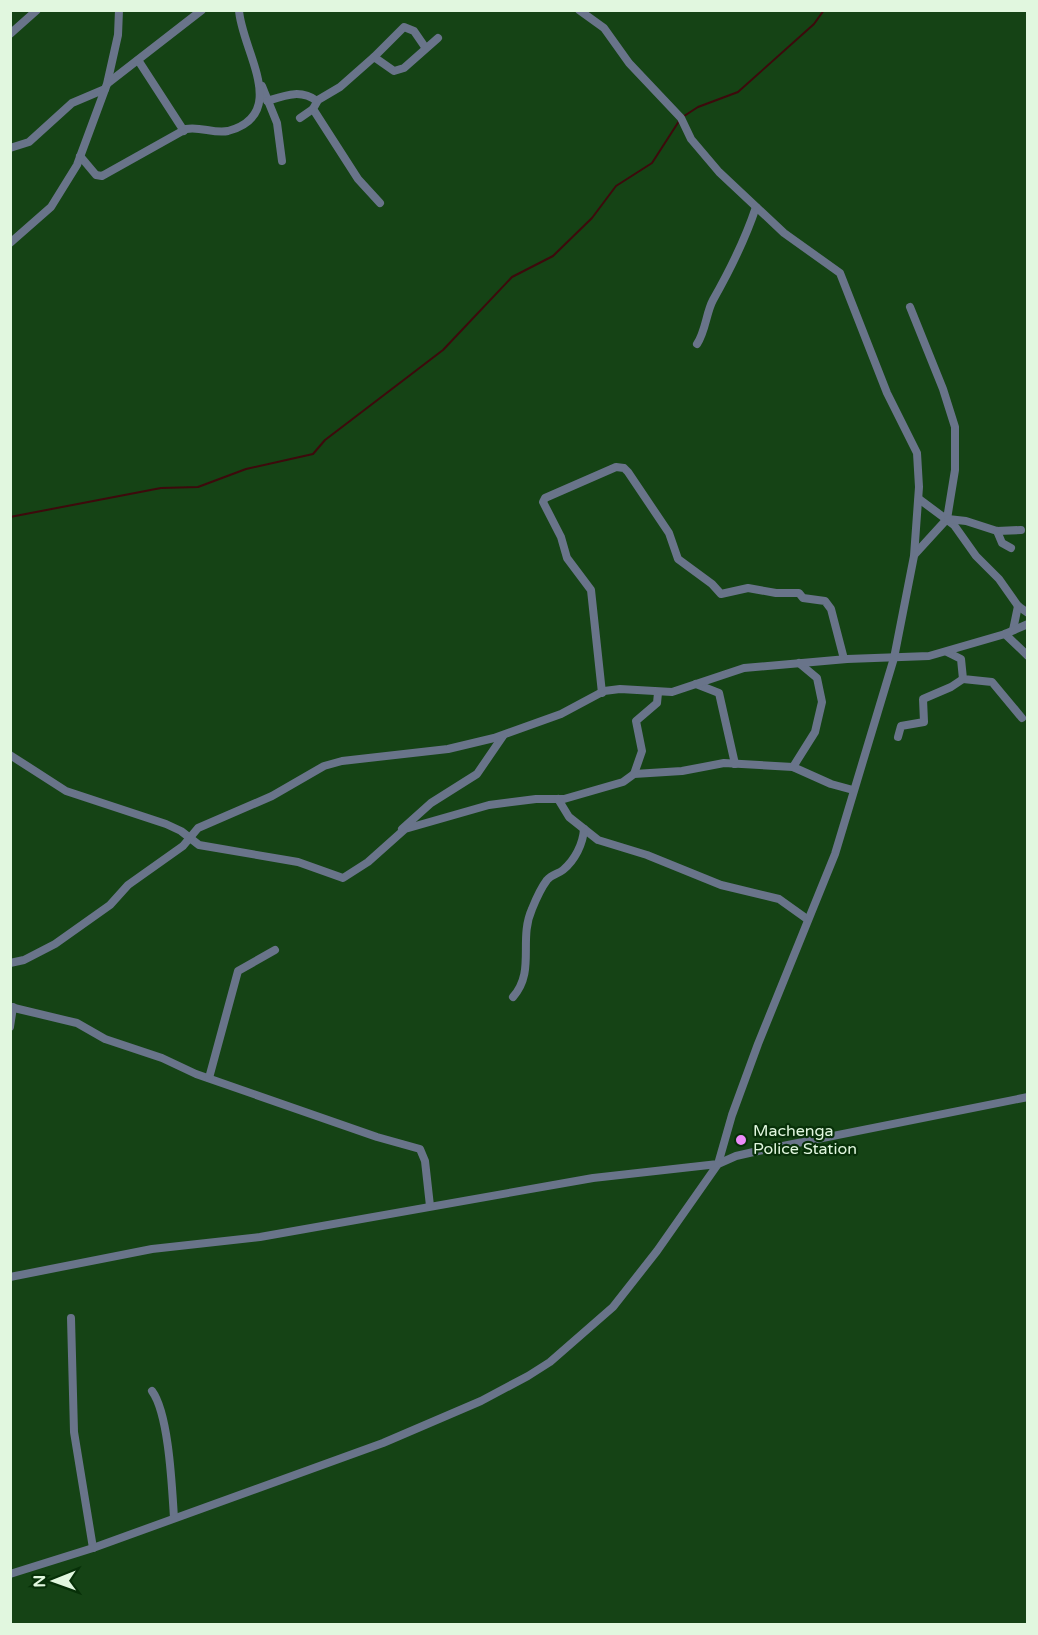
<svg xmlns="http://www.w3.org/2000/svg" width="1038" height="1635" viewBox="0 0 1038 1635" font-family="'Varela Round',sans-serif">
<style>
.built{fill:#154315}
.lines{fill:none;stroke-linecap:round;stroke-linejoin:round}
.stream{stroke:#3e090c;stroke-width:2}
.street{stroke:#69748a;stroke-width:8}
.poi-dot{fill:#ed8cf9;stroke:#073008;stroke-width:2}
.labels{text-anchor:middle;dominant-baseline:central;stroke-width:4.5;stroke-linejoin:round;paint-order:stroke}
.poi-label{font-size:16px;fill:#e1f7df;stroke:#073008;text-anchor:start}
</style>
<rect width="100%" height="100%" fill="#133a12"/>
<rect class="built" x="11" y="11" width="1016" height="1613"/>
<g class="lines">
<path class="stream" d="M10,517L161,488L198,487L246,469L313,454L325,440L443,350L512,277L553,256L592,218L616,186L652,163L681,118L698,107L738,92L814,24L824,10"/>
<g class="street">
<path d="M10,34L37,10"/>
<path d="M374,57L404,27L414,31L425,47"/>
<path d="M138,60L184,131"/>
<path d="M108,83L202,10"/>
<path d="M262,86L277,123L282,161"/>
<path d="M267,101C286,95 301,89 317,101"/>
<path d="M300,118L313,109"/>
<path d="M10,148L29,142L72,103L105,89"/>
<path d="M80,156L96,175L102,176L186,129C200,126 214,134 228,131C291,114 241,49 239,10"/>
<path d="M380,203L358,179L313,109L318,100L340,87L374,57L394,71L404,68L438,38"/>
<path d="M10,243L51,207L77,165L107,84L118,35L119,10"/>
<path d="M910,307L943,389L955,427V470L947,519L915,554"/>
<path d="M697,344C706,330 706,313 713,300C730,270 745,240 756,207"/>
<path d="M919,499L954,525L976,556L999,579L1018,606L1028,613"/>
<path d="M948,519L966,521L997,531L1021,530"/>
<path d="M997,531L1002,543L1011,548"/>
<path d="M1013,630L1018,606"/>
<path d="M1005,634L1028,656"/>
<path d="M947,652L961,659L963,679L992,682L1022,718"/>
<path d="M696,684L719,693L735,764"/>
<path d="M602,693L591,590L567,558L561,537L543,502L545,498L616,467L624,468L628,472L669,533L678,559L712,584L721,594L748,588L776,593H799L803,598L825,601L831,609L844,659"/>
<path d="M898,737L901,726L924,722L923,699L951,687L963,679"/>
<path d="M10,755L66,791L166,824L181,831L199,845L298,862L343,878L368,862L405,829L489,805L536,799H564L623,782L634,774L682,771L724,763L793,767L831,784L853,790"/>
<path d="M793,767L815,732L822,702L817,678L799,663"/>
<path d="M634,774L642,751L636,721L657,703L658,693"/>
<path d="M558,799L569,817L598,840L647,855L721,885L779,899L807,919"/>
<path d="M402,829L431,803L477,774L503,736"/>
<path d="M10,963L24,960L55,944L110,905L128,885L183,846L198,828L272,796L324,766L342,761L448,749L494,738L561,714L604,691L620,689L672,692L744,668L847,659L929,656L1005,634L1028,624"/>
<path d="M513,997C536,971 518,940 532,909C536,899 541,888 547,880C552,874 558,874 563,870C575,860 583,844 584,829"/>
<path d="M10,1007L77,1023L105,1039L162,1058L196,1074L377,1137L420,1149L425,1161L430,1206"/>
<path d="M10,1027L13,1007"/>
<path d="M209,1078L238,971L275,950"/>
<path d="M10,1277L152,1249L260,1237L593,1178L718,1164L732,1115L758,1044L835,854L894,658L914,556L919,487L917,453L887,393L840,273L784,233L719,172L691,139L681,118L629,63L604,28L579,10"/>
<path d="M71,1318L74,1432L93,1548"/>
<path d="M152,1391C169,1414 172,1488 174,1518"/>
<path d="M10,1574L93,1548L383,1443L481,1401L528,1376L550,1362L613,1307L657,1251L718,1164L736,1156L758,1151L1028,1097"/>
</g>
</g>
<circle class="poi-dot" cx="741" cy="1140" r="6"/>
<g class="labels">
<g class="poi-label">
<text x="753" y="1131">Machenga<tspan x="753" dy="18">Police Station</tspan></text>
</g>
</g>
<rect width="1038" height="1635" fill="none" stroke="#e1f7df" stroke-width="24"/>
<g transform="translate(54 1581) rotate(269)" stroke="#073008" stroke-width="4.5" paint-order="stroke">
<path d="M0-4.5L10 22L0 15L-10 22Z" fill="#e1f7df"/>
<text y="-9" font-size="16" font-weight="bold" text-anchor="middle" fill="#e1f7df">N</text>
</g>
</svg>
